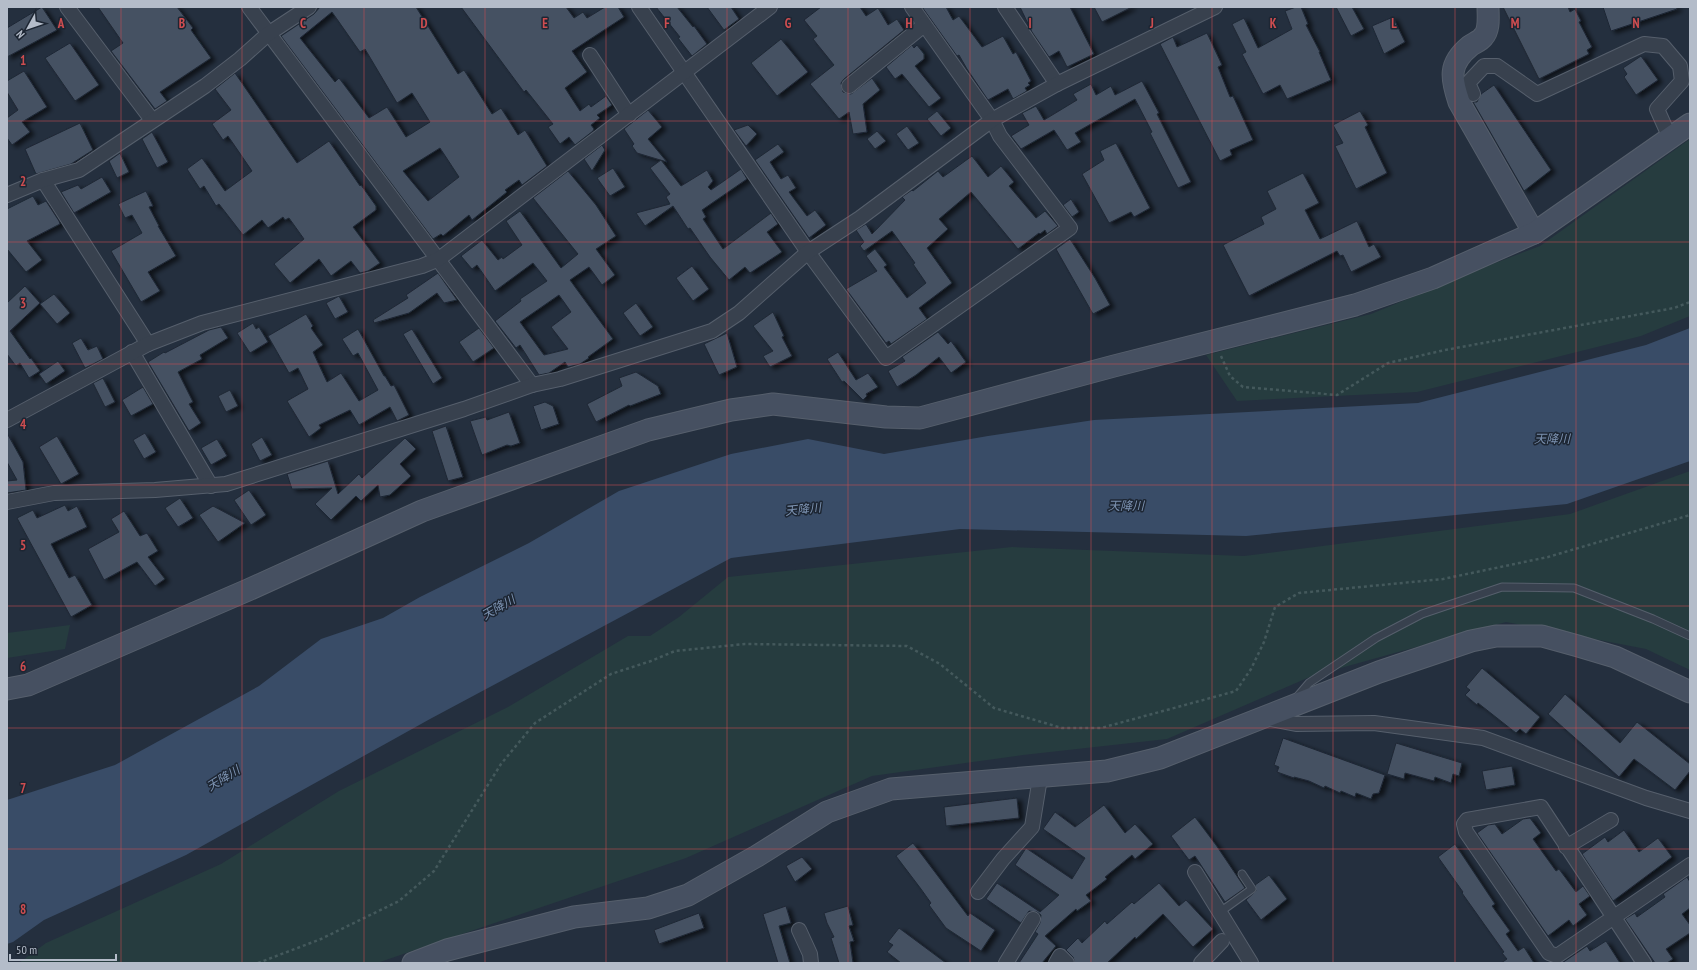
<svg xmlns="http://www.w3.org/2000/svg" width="1697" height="970" viewBox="0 0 1697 970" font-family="'PT Sans Narrow','Noto Sans JP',sans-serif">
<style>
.green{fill:#263c3f}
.water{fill:#394c67}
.building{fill:#455162;stroke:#1f2835;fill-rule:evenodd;filter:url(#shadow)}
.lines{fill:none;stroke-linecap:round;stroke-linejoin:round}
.lane-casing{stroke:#565f6c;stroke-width:9}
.street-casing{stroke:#565f6c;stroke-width:16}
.secondary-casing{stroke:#565f6c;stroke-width:23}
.path{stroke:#44595c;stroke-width:2.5;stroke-dasharray:3 3;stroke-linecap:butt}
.lane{stroke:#38414e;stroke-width:7}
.street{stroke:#38414e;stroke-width:14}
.secondary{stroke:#465061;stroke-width:21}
.grid{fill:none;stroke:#ce4d50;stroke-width:1;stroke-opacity:0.55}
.labels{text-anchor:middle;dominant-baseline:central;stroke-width:3;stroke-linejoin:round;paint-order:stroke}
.water-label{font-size:12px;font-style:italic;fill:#7c92b1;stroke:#1d2633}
.grid-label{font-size:13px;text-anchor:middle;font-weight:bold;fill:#ce4d50;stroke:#1d2633;stroke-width:3;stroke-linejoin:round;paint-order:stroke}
</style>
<defs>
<filter id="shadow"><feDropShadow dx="4.5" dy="2.5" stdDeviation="2" flood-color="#0009"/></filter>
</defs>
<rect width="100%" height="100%" fill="#242f3e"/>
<g class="green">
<path d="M1690,139V316L1641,336L1417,392L1237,401L1206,355L1371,314L1490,265L1540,246Z"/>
<path d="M1690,471V670L1646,649L1506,622L1312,676L1167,739L1023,755L872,776L686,858L377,963H19L46,943L221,864L339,791L508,707L628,636H650L679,617L728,577L1012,547L1244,556L1570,514Z"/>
<path d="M70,625L65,649L7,658V633Z"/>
</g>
<path class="water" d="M1690,328V461L1567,504L1246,536L960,529L731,558L430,719L186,855L44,920L13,942L7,944V800L115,765L259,686L321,639L383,618L420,597L529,543L619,491L731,454L808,439L884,454L988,436L1094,420L1418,403L1646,345Z"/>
<g class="building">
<path d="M42,7L57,30L7,57V28Z"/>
<path d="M98,7H177L193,28L191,30L211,58L160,92L167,101L155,109L111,51L123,43Z"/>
<path d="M320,7H416L458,74L464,70L492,114L501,108L518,135L525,130L547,166L522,185L519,180L505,190L507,192L472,220L469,215L443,236L441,234L433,239L281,36L314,14ZM332,12L360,52L365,49L397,103L412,93L430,122L406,137L387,107L369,118L339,78L335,82L300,38ZM440,148L459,177L428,201L403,171Z"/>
<path d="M461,7H566L574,18L583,12L587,18L605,7H618L624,17L572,51L587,72L565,88L580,111L589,104L591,107L606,96L612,105L597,115L600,118L591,125L594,129L593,131L575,145L569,137L560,144L548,127L553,124L526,90L524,92Z"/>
<path d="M656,7H677L693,27L694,26L707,44L692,56L678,38L680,37Z"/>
<path d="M707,7H731L739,19L724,30Z"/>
<path d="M821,7H860L866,16L878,8L888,25L897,19L904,30L844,79L841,83L843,92L851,94L872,78L880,90L863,104L867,132L853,134L849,112L839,119L810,84L834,65L813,39L817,36L804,20Z"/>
<path d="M922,7H946L953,20L959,16L982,47L1003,36L1013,54L1016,52L1031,81L1028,83L1030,85L1025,88L1027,91L1013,99L1008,89L988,100L967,69L959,55L957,56Z"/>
<path d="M1020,7H1070L1094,54L1067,67L1059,51L1049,57L1032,32Z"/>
<path d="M1094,7H1132L1102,22Z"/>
<path d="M1296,7H1301L1308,24L1306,25L1320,52H1319L1331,80L1287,99L1280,85L1263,94L1242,54L1246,52L1232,24L1244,18L1258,48L1292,29L1285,11Z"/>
<path d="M1336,7H1352L1364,29L1351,36Z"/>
<path d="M1503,7H1568L1570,12L1575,9L1581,21L1579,22L1592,47L1587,50L1589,54L1539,79Z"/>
<path d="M1603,7H1677V9L1611,31Z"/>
<path d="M1393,17L1405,42L1384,54L1372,26Z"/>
<path d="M1207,33L1222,65L1218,67L1230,97L1233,96L1253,140L1230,150L1232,155L1220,161L1160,44L1173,37L1177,47Z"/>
<path d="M781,39L808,72L777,96L751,63Z"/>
<path d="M70,43L99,85L75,101L45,58Z"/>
<path d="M912,45L914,48L917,45L924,54V59L915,66L941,98L929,107L902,74L895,79L886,67Z"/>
<path d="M1641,56L1658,80L1636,95L1624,77L1627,74L1623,68Z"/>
<path d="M24,71L47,107L22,122L30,132L12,145L7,138V118L18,110L7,92V81Z"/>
<path d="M235,73L297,163L329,141L360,186L361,185L376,206V210L353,227L380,263L368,271L360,273L351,261L331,276L319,259L290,283L274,264L304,239L289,218L285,220L283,217L268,228L262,220L243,235L219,204L216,206L204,186L200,189L187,169L202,158L225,191L252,171L228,136L223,140L212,124L231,110L215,89Z"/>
<path d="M1142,81L1159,113L1157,114L1191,182L1178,188L1150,133L1152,132L1135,99L1075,133L1081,142L1067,150L1054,130L1021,149L1011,136L1029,125L1022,113L1036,106L1044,120L1077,100L1073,94L1091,84L1096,95L1111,86L1115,95Z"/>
<path d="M1494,85L1551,170L1524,191L1473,102H1477L1481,94Z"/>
<path d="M648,110L662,127L648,139L667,162L637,153L632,146L634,144L624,129Z"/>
<path d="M937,111L951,128L941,136L927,119Z"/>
<path d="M1360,111L1368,125L1365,127L1387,173L1356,189L1335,146L1343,143L1333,125Z"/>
<path d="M80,123L93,150L71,164L36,174L25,149Z"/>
<path d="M748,125L757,134L746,146L734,130Z"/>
<path d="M907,126L919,143L908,150L896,134Z"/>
<path d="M877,131L886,141L875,149L867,139Z"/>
<path d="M152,132L168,162L157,168L142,139Z"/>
<path d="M1116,143L1150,208L1134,217L1131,212L1109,223L1082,174L1104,160L1100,151Z"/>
<path d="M778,144L784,152L770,162L781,179L788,175L796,188L789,192L807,216L815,210L826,225L809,238L755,160Z"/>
<path d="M602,145L605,150L592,171L584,159Z"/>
<path d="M120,153L129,172L117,178L109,161Z"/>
<path d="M972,156L988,177L1001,166L1014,182L1009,186L1036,218L1045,211L1058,226L1047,234L1045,230L1040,234L1039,233L1018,249L971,192L939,219L948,229L927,248L952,283L919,308L927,319L891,344L889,341L886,343L846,289L877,271L866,256L875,249L887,265L884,267L907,298L926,283L913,264L915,263L892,231L864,251L860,246L864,242L856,230L866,224L872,234L905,200L902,197L912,190L913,191L938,171L943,177Z"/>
<path d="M661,160L681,186L707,170L713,181L708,187L711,190L741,169L747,179L702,210L706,217L703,219L723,249L771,213L778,224L767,232L782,252L750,273L745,267L729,280L710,257L690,228L688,229L673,206L645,226L636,213L670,204L666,197L670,194L650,168Z"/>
<path d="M613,168L625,187L610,196L597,178Z"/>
<path d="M568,171L596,205L616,236L596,249L615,275L602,285L589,267L570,280L613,339L588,357L589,358L580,364L568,367L565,362L549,373L539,375L520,345L516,348L495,321L521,301L520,299L547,281L533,263L495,291L477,265L472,269L461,256L482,240L498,260L502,257L503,259L522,245L506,221L520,211L561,268L578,254L533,198ZM559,295L571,312L551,327L568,349L544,355L520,322Z"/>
<path d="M1303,173L1319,203L1305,210L1320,239L1357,221L1369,247L1374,244L1381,257L1351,272L1343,255L1340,256L1337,251L1249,296L1223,245L1264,224L1261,217L1276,209L1267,191Z"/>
<path d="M102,177L111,192L74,213L61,192L78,185L81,189Z"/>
<path d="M146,191L153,206L149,207L159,226H158L176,256L148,272L160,291L141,302L111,251L142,233L132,215L125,218L118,204Z"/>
<path d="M33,196L38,205L46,201L59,221L60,224L27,241L42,260L26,272L7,249V209Z"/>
<path d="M1071,199L1079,212L1072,217L1063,205Z"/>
<path d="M1070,239L1095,278L1110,305L1093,314L1056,249Z"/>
<path d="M692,266L709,289L693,301L676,278Z"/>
<path d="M438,273L457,300L444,303L437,293L409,313L374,323L373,320L408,298L406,295Z"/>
<path d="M25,286L40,303L10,331L30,359L31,358L40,371L29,378L20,363L16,366L7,354V303Z"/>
<path d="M54,294L70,313L57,324L40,304Z"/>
<path d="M339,296L348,312L335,319L326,303Z"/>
<path d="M636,303L653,327L640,336L623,313Z"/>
<path d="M773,312L784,336L782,337L792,356L770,367L763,356L773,351L753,326Z"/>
<path d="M306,314L313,326L311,328L323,345L313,352L327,382L341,373L359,401L378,390L358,353L353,356L342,339L358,329L384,376H385L391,386L394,385L409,415L397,421L390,407L359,425L350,410L319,425L321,428L309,437L287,401L308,389L298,368L289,373L268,336Z"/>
<path d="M253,323L256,329L259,327L268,342L250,353L237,333Z"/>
<path d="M221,327L228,338L200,355L202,359L178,372L193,402L189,404L201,423L189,431L148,362L164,352L165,353L209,330Z"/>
<path d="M479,328L494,348L473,362L459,342Z"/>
<path d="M412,329L442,378L433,384L403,334Z"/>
<path d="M938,332L948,344L951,341L966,362L951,373L939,357L916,375L897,387L888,371L905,361L902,357Z"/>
<path d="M727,333L737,367L719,375L704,344Z"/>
<path d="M81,338L88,350L97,346L103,359L85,368L72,343Z"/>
<path d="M838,352L856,380L868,373L878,387L866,394L867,396L863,400L844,381L842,382L827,359Z"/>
<path d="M58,361L65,371L46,384L39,374Z"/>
<path d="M636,372L658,386L661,394L630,406L629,405L596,422L587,404L622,386L619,378Z"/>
<path d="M103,378L115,402L105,407L93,383Z"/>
<path d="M143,387L153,404L131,416L122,400Z"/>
<path d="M230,390L238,406L226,412L218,396Z"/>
<path d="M545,402L553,406L559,424L541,430L533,406Z"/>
<path d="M509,412L520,443L511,446L507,445L482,455L470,421L486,417L487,420Z"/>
<path d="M446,426L463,477L448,481L432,431Z"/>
<path d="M7,433L23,462L26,490L7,493V481L17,480L7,462Z"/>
<path d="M145,433L156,452L144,459L133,440Z"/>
<path d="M57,436L79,474L61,484L39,447Z"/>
<path d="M262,437L272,455L260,461L251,444Z"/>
<path d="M405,438L416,449L400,464L411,476L390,495L380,497L378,485L361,501L356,496L331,520L315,504L332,488L292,489L287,474L328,461L338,494L359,474L362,478Z"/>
<path d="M217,439L227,456L211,465L201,448Z"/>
<path d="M249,490L266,515L251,525L234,500Z"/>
<path d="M180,498L193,518L178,527L165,508Z"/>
<path d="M65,505L68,511L77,506L87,527L51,544L69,578L75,575L92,605L71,617L17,518L33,510L37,518Z"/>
<path d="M213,506L245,523L218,542L199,515Z"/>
<path d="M124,511L140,536L147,533L158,551L148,557L165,579L155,586L137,562L104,580L88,549L119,532L111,519Z"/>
<path d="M1482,668L1540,717L1526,734L1520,729L1516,733L1478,703L1477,705L1465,695L1470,690L1466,687Z"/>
<path d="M1565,694L1620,743L1637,722L1690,764V771L1675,790L1634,759L1619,777L1548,714Z"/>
<path d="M1283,738L1385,775L1379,793L1373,794L1371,799L1356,793L1355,797L1341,791L1340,793L1325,786L1324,788L1309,781L1294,777V778L1277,772L1279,767L1274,765Z"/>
<path d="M1396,743L1462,763L1459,776L1453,774L1451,783L1435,777L1434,781L1405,773L1404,779L1387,774Z"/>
<path d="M1512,766L1515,785L1486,790L1482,771Z"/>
<path d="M1017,798L1019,818L946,826L944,807Z"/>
<path d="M1104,805L1125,833L1135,824L1153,844L1135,859L1132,855L1105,877L1107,879L1086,895L1091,901L1077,911L1076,909L1045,936L1056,946L1042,963H1019L1038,934L1035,932L1040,923L1041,915L1037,912L1029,911L1021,923L986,899L997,883L1040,912L1059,895L1015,865L1026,848L1072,879L1085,858L1043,829L1055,812L1075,827Z"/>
<path d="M1195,817L1216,845L1245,888L1225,902L1195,856L1189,860L1171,836Z"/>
<path d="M1530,818L1541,833L1533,839L1556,871L1559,869L1576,892L1583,886L1590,896L1579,904L1587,915L1573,926L1569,920L1548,936L1477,833L1488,825L1495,824L1502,834L1523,819Z"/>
<path d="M1624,830L1639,852L1658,838L1672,857L1613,901L1582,854L1605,837L1608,842Z"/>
<path d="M913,843L968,916L970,913L995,930L981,951L946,928L929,905L931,903L921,889L896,856Z"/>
<path d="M1455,844L1495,904L1492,906L1510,931L1506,934L1518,951L1524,947L1534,963H1501L1507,959L1502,953L1504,952L1462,893L1463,892L1438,857Z"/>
<path d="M802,857L812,869L795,882L786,866Z"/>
<path d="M1269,875L1287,899L1261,920L1246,900L1256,891L1255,885Z"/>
<path d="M1687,877L1690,882V908L1682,914L1690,925V933L1666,949L1673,959L1667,963H1655L1625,919L1635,913L1637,917L1665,897L1663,894Z"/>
<path d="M1159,883L1179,906L1186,900L1213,929L1193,947L1163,914L1136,939L1135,937L1107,963H1075L1073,957L1066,950L1078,938L1082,943L1105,921L1107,924L1132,902L1134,904Z"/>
<path d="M786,906L791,923L779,926L790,963H778L763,914Z"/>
<path d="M848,906L853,925L849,926L854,941L850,942L853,963H839L831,938L834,937L827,923L824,913Z"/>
<path d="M699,913L704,928L659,944L654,930Z"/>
<path d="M899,928L946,963H901L887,952L893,945L888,942Z"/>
<path d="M1606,941L1620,963H1562L1587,946L1590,951Z"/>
</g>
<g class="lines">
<defs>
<g id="lane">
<path d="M1297,697L1309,683L1376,638L1422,614L1502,587L1574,588L1653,619L1690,636"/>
<path d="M1220,912L1252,889L1242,874"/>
</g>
<g id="street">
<path d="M67,7L152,120"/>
<path d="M249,7L532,385"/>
<path d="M639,7L808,252L886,358L1070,228L1000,136L992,120L912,7"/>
<path d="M1005,7L1057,84"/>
<path d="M590,55L629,115"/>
<path d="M849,86L924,25"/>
<path d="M1473,94L1468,83L1484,66H1497L1537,94L1644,44L1663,46L1680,66L1682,81L1657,109L1670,138"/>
<path d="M43,180L148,344"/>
<path d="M7,195L43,180L79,170L205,86L240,59L268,34L309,7"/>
<path d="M132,352L211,486"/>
<path d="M7,420L148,344L202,323L422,266L439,259L770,7"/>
<path d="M7,502L54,493L155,490L226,484L464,409L532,385L560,379L712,331L739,313L808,252L860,218L992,120L1057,84L1215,7"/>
<path d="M1265,718L1296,724L1374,723L1483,738L1646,798L1690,811"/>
<path d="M1566,847L1611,820"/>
<path d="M1195,872L1251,963"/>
<path d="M978,892L1003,859L1032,827L1040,778"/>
<path d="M799,930L810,954L811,963"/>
<path d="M1006,963L1033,919"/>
<path d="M1056,963L1060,956L1067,963"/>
<path d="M1201,963L1222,941"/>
<path d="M1644,963L1541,807L1467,820L1464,824L1466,832L1549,953L1557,956L1690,865"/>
</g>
<g id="secondary">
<path d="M1488,7C1488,16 1490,30 1483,37C1480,41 1474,43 1470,46C1448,64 1451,78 1459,102L1534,233"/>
<path d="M7,689L28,685L248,590L422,511L648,430L731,410L773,404L886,417L920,418L1114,366L1355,305L1433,278L1534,233L1690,124"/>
<path d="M413,963L447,950L574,917L648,908L688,895L757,856L827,812L891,789L1107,771L1160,758L1379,672L1471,641L1496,636H1542L1578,646L1615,657L1690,692"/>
</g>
</defs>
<use href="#lane" class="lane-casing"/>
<use href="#street" class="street-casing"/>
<use href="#secondary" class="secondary-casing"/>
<g class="path">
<path d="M1221,356L1230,376L1243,387L1337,395L1388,363L1445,350L1674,308L1690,302"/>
<path d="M258,963L321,939L399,901L434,871L501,764L535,723L611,674L651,661L675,651L745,644L907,646L940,664L994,708L1062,728H1101L1236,691L1251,669L1264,642L1275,607L1299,593L1443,579L1548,557L1690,515"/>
</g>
<use href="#lane" class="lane"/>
<use href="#street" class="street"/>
<use href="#secondary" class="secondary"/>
</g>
<path class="grid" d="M121,7V963M242,7V963M364,7V963M485,7V963M606,7V963M727,7V963M848,7V963M970,7V963M1091,7V963M1212,7V963M1333,7V963M1455,7V963M1576,7V963M7,121H1690M7,242H1690M7,364H1690M7,485H1690M7,606H1690M7,728H1690M7,849H1690"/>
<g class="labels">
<g class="water-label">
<text x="1552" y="438">天降川</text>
<text x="1126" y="505">天降川</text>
<text transform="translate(803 509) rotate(-6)">天降川</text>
<text transform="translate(498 607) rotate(-30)">天降川</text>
<text transform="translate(223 778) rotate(-32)">天降川</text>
</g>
</g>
<g class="grid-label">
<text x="61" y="28">A</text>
<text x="182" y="28">B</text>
<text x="303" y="28">C</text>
<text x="424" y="28">D</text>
<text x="545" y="28">E</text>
<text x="667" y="28">F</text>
<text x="788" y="28">G</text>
<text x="909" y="28">H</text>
<text x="1030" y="28">I</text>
<text x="1152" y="28">J</text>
<text x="1273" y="28">K</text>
<text x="1394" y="28">L</text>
<text x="1515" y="28">M</text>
<text x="1636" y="28">N</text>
<text x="23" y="65">1</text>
<text x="23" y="186">2</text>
<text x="23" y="308">3</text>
<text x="23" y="429">4</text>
<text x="23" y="550">5</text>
<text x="23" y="671">6</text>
<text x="23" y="793">7</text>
<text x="23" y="914">8</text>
</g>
<rect width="1697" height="970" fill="none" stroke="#b4bcc9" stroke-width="16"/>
<g transform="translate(28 28) rotate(230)" stroke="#1d2633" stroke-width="3" paint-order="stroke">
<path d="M0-3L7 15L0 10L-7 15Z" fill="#b4bcc9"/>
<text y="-6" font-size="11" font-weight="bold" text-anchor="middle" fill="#b4bcc9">N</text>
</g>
<path d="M10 954v6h106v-6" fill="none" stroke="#b4bcc9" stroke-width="2"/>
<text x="16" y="954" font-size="12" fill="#b4bcc9" stroke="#1d2633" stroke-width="3" paint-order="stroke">50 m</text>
</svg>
